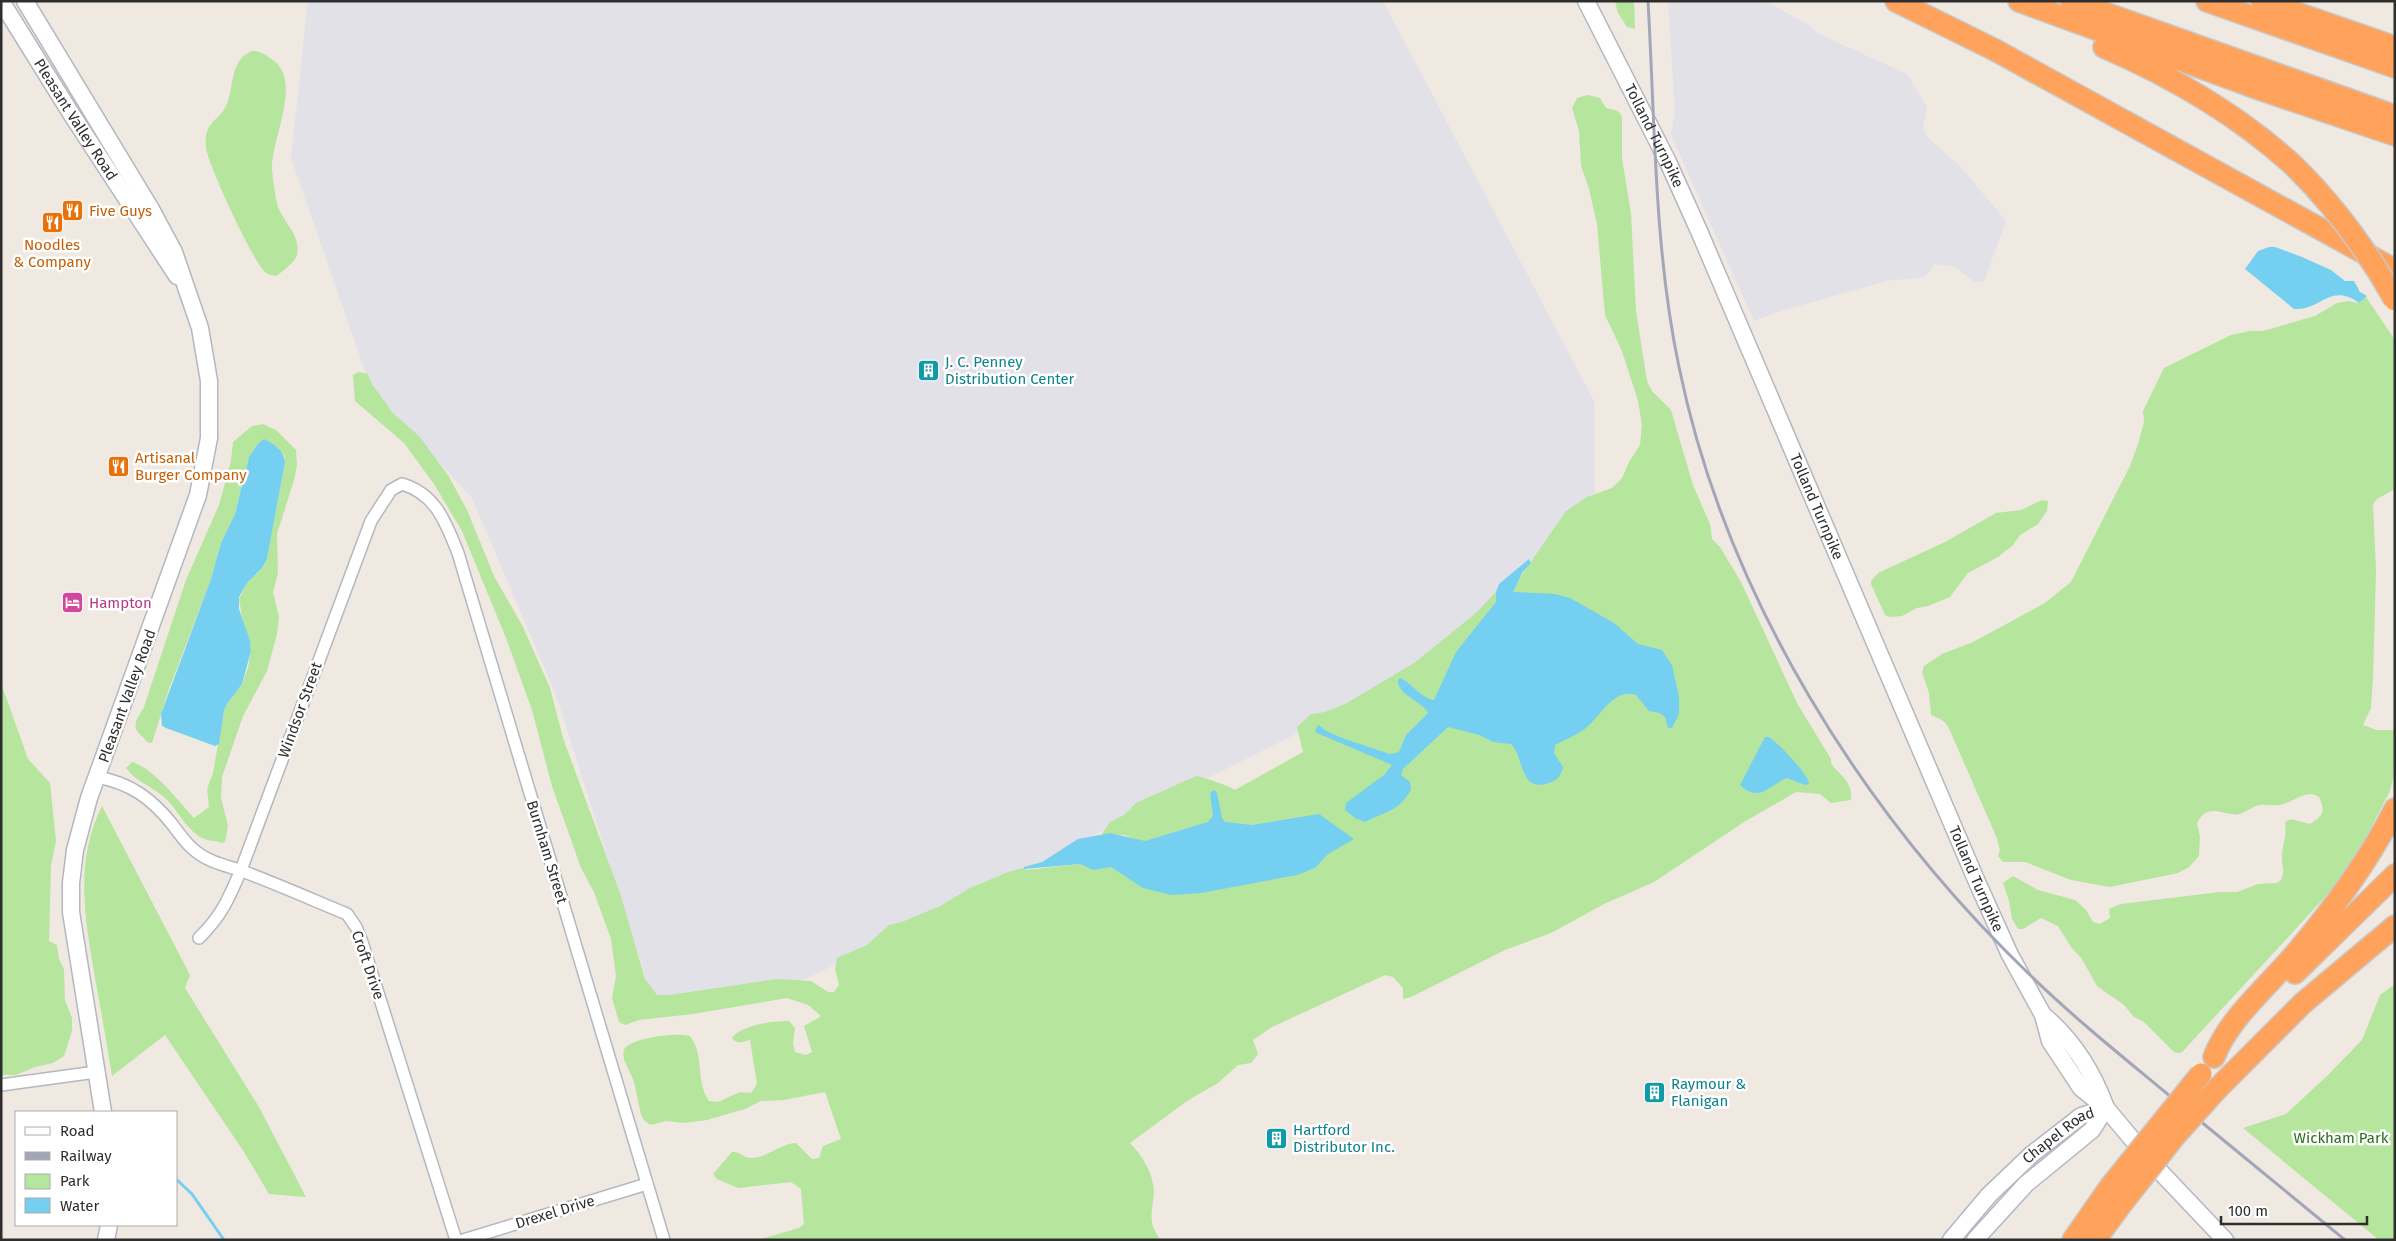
<svg xmlns="http://www.w3.org/2000/svg" width="2396" height="1241" viewBox="0 0 2396 1241" font-family="'Fira Sans',sans-serif">
<style>
.industrial{fill:#e3e1e8}
.green{fill:#b6e59e}
.water{fill:#75cff0}
.lines{fill:none;stroke-linecap:round;stroke-linejoin:round}
.stream{stroke:#75cff0;stroke-width:3}
.minor-casing{stroke:#b4b7c1;stroke-width:14}
.secondary-casing{stroke:#b4b7c1;stroke-width:19}
.motorway-casing{stroke:#c9c9c9;stroke-width:24}
.minor{stroke:#fff;stroke-width:11}
.secondary{stroke:#fff;stroke-width:16}
.motorway{stroke:#ffa35c;stroke-width:21}
.rail{stroke:#a3a6b8;stroke-width:3}
.motorway-bridge-casing{stroke:#c9c9c9;stroke-width:24;stroke-linecap:butt}
.motorway-bridge{stroke:#ffa35c;stroke-width:21}
.labels{text-anchor:middle;dominant-baseline:central;stroke-width:5;stroke-linejoin:round;paint-order:stroke}
.street-label{font-size:15px;fill:#2e2e2e;stroke:#fff}
.food-label{font-size:15px;fill:#c56008;stroke:#fff;text-anchor:start}
.culture-label{font-size:15px;fill:#0d838f;stroke:#fff;text-anchor:start}
.hotel-label{font-size:15px;fill:#b23c85;stroke:#fff;text-anchor:start}
.park-label{font-size:15px;fill:#2c6e1b;stroke:#fff}
</style>
<rect width="100%" height="100%" fill="#efe9e1"/>
<g class="industrial">
<path d="M308,1H1383L1594,401L1595,495L1424,670L806,979L652,997L556,695L472,498L371,388L291,158Z"/>
<path d="M1668,1H1761L1773,5L1810,26L1819,34L1907,74L1927,107L1923,127L1927,137L1960,166L2006,221L1984,282H1975L1954,267L1934,264L1925,277L1886,281L1781,311L1754,321L1671,135L1675,111Z"/>
</g>
<g class="green">
<path d="M1615,1H1634L1635,29L1627,27L1618,13Z"/>
<path d="M252,51C260,51 264,54 270,58C305,78 271,138 272,169C273,180 275,196 278,207C284,223 301,235 297,255C295,262 282,272 276,276C271,275 268,275 265,272C251,258 211,170 206,149C203,118 220,124 228,101C234,83 231,59 252,51Z"/>
<path d="M1588,95L1600,98L1606,108L1618,111L1622,116V158L1631,214L1636,311L1647,381L1652,391L1671,410L1693,485L1710,524L1712,539L1720,547L1741,582L1797,703L1831,759C1829,771 1854,776 1851,800L1831,803L1820,794L1796,792L1744,822L1654,882L1604,904L1551,933L1505,950L1411,997L1403,999V988L1393,977L1385,975L1272,1027L1253,1040L1258,1054L1251,1063L1238,1065L1218,1083L1187,1101L1130,1143C1142,1155 1153,1173 1154,1191C1154,1203 1149,1214 1153,1226C1154,1231 1158,1235 1160,1240H758L799,1228L804,1224L801,1189L791,1182L738,1188L717,1179L713,1174L732,1152C741,1151 743,1158 751,1158C767,1158 779,1144 796,1143L812,1159L819,1158L823,1146L841,1139L825,1092L784,1100L761,1101L745,1109L707,1120L683,1123L666,1121L651,1125C647,1123 644,1121 642,1117C638,1105 637,1091 633,1079C630,1070 621,1060 624,1050C628,1038 679,1032 690,1036C705,1055 695,1081 709,1101L718,1102L740,1092L751,1093L757,1084L750,1040C743,1041 738,1046 732,1038C739,1026 775,1020 789,1021L795,1028L793,1043L795,1052L806,1055L812,1052L804,1026L820,1017V1015L808,1005L787,998L693,1014L639,1020L625,1025L619,1022L612,998L616,976L611,939L594,892L581,868L552,786L532,710L506,638L462,531L434,484L404,443L355,401L353,375L359,372L368,374L372,384L393,413L419,436L448,475L467,510L494,576L523,627L550,688L563,738L621,896L645,979L657,995H669L777,979L811,981L828,992H834L839,985L835,969L837,958L867,945L889,925L902,922L940,906L970,888L1008,872L1023,868L1026,870L1080,864L1089,868L1141,841L1124,835L1102,834L1110,822L1124,815L1136,803L1196,776C1204,777 1229,786 1235,790L1303,752L1297,727L1311,714L1325,712L1347,703L1414,663L1476,613L1496,592L1497,598L1521,576L1566,511L1587,497L1612,488L1622,478L1629,462L1640,445L1642,425L1638,401L1622,351L1605,315L1597,224L1589,189L1581,166L1579,131L1572,108L1577,98Z"/>
<path d="M2366,297L2395,340V489L2377,499L2373,504L2376,570L2373,678L2371,708L2363,725L2377,730H2395V770L2390,791L2355,858L2326,896L2184,1050L2180,1053L2174,1052L2144,1022L2134,1017L2124,1005L2097,986L2082,959L2071,947L2058,926L2041,918L2023,929H2018L2012,919L2009,901L2003,883L2013,876L2038,890L2075,900L2086,910L2093,922L2100,924L2110,918L2109,909L2121,904L2220,892H2237L2258,884L2277,883L2281,880C2286,870 2281,865 2282,855C2283,843 2287,835 2285,822L2291,819L2310,824C2323,816 2326,812 2319,797C2308,788 2295,801 2283,804C2275,807 2268,804 2260,805C2253,806 2248,811 2242,813C2227,820 2210,799 2197,823L2200,837L2199,856L2189,867L2178,873L2110,887L2071,880L2025,862H2003L1998,856L2000,850L1996,836L1948,726L1942,720L1931,715L1929,693L1922,672L1924,666L1942,654L1973,642L2045,603L2071,582L2130,466L2139,441L2144,422L2143,411L2164,368L2231,335L2250,331H2263L2315,316L2337,303L2348,301L2359,303Z"/>
<path d="M263,424L276,430L296,450L297,465L294,480L277,534L278,573L273,592L279,617L277,634L267,671L243,716L222,777L221,798L228,826L225,842C220,844 219,841 214,841C189,840 180,810 163,796C152,787 134,780 126,768L132,762C154,768 179,802 194,818L209,807L207,789L213,773L224,710L227,704L242,684L248,668L251,651L250,641L244,628L239,599L247,583L262,568L267,559L285,462V456L275,448L257,445L249,457L235,514L221,543L211,579L168,692L152,743C146,743 146,740 142,736C130,727 137,719 144,707L186,580L219,505L231,461L233,442L252,426Z"/>
<path d="M2042,500L2048,501L2047,511L2038,524L2020,535L2013,545L1998,557L1968,573L1950,597L1928,606L1917,608L1902,616L1890,617L1885,615L1871,584V581L1878,573L1945,542L1996,513L2021,510Z"/>
<path d="M1,683L28,759L50,783L56,841L51,866L49,941L57,945L59,959L64,969L65,1000L72,1018V1031L64,1056L53,1063L35,1067L16,1075H1Z"/>
<path d="M102,806L190,975L185,988L259,1107L306,1197L269,1194L244,1152L165,1035L112,1076C107,1044 101,1011 95,978C85,919 74,862 102,806Z"/>
<path d="M2395,984V1240H2379L2243,1128L2286,1114L2328,1075L2362,1040L2380,995Z"/>
</g>
<g class="water">
<path d="M2269,247H2275L2302,257L2331,270L2345,281H2354L2360,292L2367,296L2359,303C2330,282 2321,311 2294,309L2245,269L2258,251Z"/>
<path d="M264,439C272,442 285,452 285,462L267,559L262,568L247,583L239,597V609L250,641L251,651L242,684L227,704L224,710L219,744L215,746L166,728L162,726L161,714L211,579L221,543L235,514L249,457L257,445Z"/>
<path d="M1529,559L1531,563L1522,573L1513,592L1555,594L1570,598L1614,623L1638,644L1662,650L1672,665L1679,697V714L1672,728H1668L1665,717L1660,713L1649,711L1636,695C1614,687 1600,717 1586,728C1577,735 1566,739 1555,745L1554,753L1563,767C1561,776 1558,780 1549,783C1519,793 1525,758 1511,744L1493,742L1479,735L1448,727L1403,769L1401,775L1410,782L1411,790C1397,813 1386,811 1365,822L1355,818L1345,810L1346,803L1384,775L1392,765L1317,733L1315,731L1318,725L1328,732L1345,739L1390,754L1399,752L1406,735L1428,713C1422,701 1397,695 1398,680L1400,678C1412,683 1422,699 1434,700L1456,652L1496,602V592L1499,584Z"/>
<path d="M1765,737H1769C1778,743 1810,776 1809,784L1805,785L1787,778C1768,786 1760,803 1740,785Z"/>
<path d="M1214,790L1217,793L1222,818L1225,822L1252,825L1319,814L1354,839L1328,854L1315,868L1297,875L1201,893L1171,895L1143,888L1111,867L1093,870L1080,864L1024,869V867L1042,862L1078,839L1110,833L1145,841L1208,822L1213,816L1210,793Z"/>
</g>
<g class="lines">
<path class="stream" d="M176,1179L192,1194L224,1240"/>
<defs>
<g id="minor">
<path d="M97,777C130,783 151,798 172,824C183,839 192,852 210,860C220,865 232,867 242,871C277,884 313,900 347,914L356,927L362,942L456,1240"/>
<path d="M199,938C222,915 228,900 241,870L371,521L391,490L402,484C436,494 446,523 458,553L664,1240"/>
<path d="M1,1085L96,1072"/>
<path d="M463,1240L647,1184"/>
</g>
<g id="secondary">
<path id="s1" d="M1,1L70,112L177,276"/>
<path d="M25,1L152,211L174,252L200,328L209,381V438L198,495L89,798L75,850L71,883V912L103,1112"/>
<path id="s2" d="M1586,1L1668,162L1699,231L1977,882L2010,955L2043,1015L2050,1041L2081,1088L2106,1108L2152,1163L2225,1240"/>
<path d="M2043,1015C2072,1039 2093,1072 2106,1108"/>
<path d="M106,1240L109,1225"/>
<path id="s3" d="M1951,1240L1989,1195L2032,1154L2081,1116L2106,1108"/>
<path d="M1975,1240L2026,1184L2092,1130L2106,1108"/>
</g>
<g id="motorway">
<path d="M1896,1L1995,50L2395,270"/>
<path d="M2019,1L2259,89L2395,135"/>
<path d="M2071,1L2395,116"/>
<path d="M2207,1L2395,67"/>
<path d="M2262,1L2395,47"/>
<path d="M2104,47C2173,77 2237,114 2293,165"/>
<path d="M2295,973L2395,875"/>
<path d="M2214,1057C2229,1018 2269,985 2296,953C2334,908 2368,862 2395,809"/>
<path d="M2218,1088L2303,1003L2395,926"/>
<path d="M2073,1240L2110,1187"/>
<path d="M2095,1240L2123,1202"/>
</g>
</defs>
<use href="#minor" class="minor-casing"/>
<use href="#secondary" class="secondary-casing"/>
<use href="#motorway" class="motorway-casing"/>
<use href="#minor" class="minor"/>
<use href="#secondary" class="secondary"/>
<use href="#motorway" class="motorway"/>
<path class="rail" d="M1648,1C1655,121 1654,249 1679,367C1726,596 1862,813 2029,974C2074,1018 2123,1057 2171,1097C2229,1145 2287,1192 2345,1240"/>
<defs>
<g id="motorway-bridge">
<path d="M2293,165C2334,205 2367,250 2395,300"/>
<path d="M2110,1187L2201,1074"/>
<path d="M2123,1202L2174,1137L2218,1088"/>
</g>
</defs>
<use href="#motorway-bridge" class="motorway-bridge-casing"/>
<use href="#motorway-bridge" class="motorway-bridge"/>
</g>
<defs>
<symbol id="restaurant-square" viewBox="-11 -11 22 22"><rect x="-9" y="-9" width="18" height="18" rx="4" fill="#e8710a" stroke="#fff"/><path d="M-5-6h1v4h1v-4h1v4h1v-4h1v5L-1.5 .5V6h-2V.5L-5-1ZM5-6V6H3V1.5H1.5Q1.5-4 5-6Z" fill="#fff"/></symbol>
<symbol id="building-square" viewBox="-11 -11 22 22"><rect x="-9" y="-9" width="18" height="18" rx="4" fill="#0f9aa8" stroke="#fff"/><path d="M-4-6H4V6H1V3H-1V6H-4ZM-2.5-4.3h1.7v1.8h-1.7ZM.8-4.3h1.7v1.8H.8ZM-2.5-1h1.7V.8h-1.7ZM.8-1h1.7V.8H.8Z" fill="#fff"/></symbol>
<symbol id="hotel-square" viewBox="-11 -11 22 22"><rect x="-9" y="-9" width="18" height="18" rx="4" fill="#d1479c" stroke="#fff"/><path d="M-6-4.5h1.5V1H6V5H4.5V3h-9V5H-6ZM-4 0a1.8 1.8 0 1 1 3.6 0ZM.5 0V-2.5h3Q6-2.5 6 0Z" fill="#fff"/></symbol>
</defs>
<g fill-rule="evenodd">
<use href="#restaurant-square" x="60" y="198" width="25" height="25"/>
<use href="#restaurant-square" x="40" y="210" width="25" height="25"/>
<use href="#building-square" x="916" y="358" width="25" height="25"/>
<use href="#restaurant-square" x="106" y="454" width="25" height="25"/>
<use href="#hotel-square" x="60" y="590" width="25" height="25"/>
<use href="#building-square" x="1642" y="1080" width="25" height="25"/>
<use href="#building-square" x="1264" y="1126" width="25" height="25"/>
</g>
<g class="labels">
<g class="street-label">
<text stroke="none"><textPath href="#s1" startOffset="140">Pleasant Valley Road</textPath></text>
<text stroke="none"><textPath href="#s2" startOffset="151">Tolland Turnpike</textPath></text>
<text stroke="none"><textPath href="#s2" startOffset="556">Tolland Turnpike</textPath></text>
<text transform="translate(127 696) rotate(-70)">Pleasant Valley Road</text>
<text transform="translate(300 710) rotate(-70)">Windsor Street</text>
<text transform="translate(547 852) rotate(73)">Burnham Street</text>
<text stroke="none"><textPath href="#s2" startOffset="961">Tolland Turnpike</textPath></text>
<text transform="translate(368 965) rotate(71)">Croft Drive</text>
<text stroke="none"><textPath href="#s3" startOffset="151">Chapel Road</textPath></text>
<text transform="translate(555 1212) rotate(-17)">Drexel Drive</text>
</g>
<g class="food-label">
<text x="89" y="211">Five Guys</text>
<text x="52" y="245" text-anchor="middle">Noodles<tspan x="52" dy="17">&amp; Company</tspan></text>
<text x="135" y="458">Artisanal<tspan x="135" dy="17">Burger Company</tspan></text>
</g>
<g class="culture-label">
<text x="945" y="362">J. C. Penney<tspan x="945" dy="17">Distribution Center</tspan></text>
<text x="1671" y="1084">Raymour &amp;<tspan x="1671" dy="17">Flanigan</tspan></text>
<text x="1293" y="1130">Hartford<tspan x="1293" dy="17">Distributor Inc.</tspan></text>
</g>
<g class="hotel-label">
<text x="89" y="603">Hampton</text>
</g>
<g class="park-label">
<text x="2341" y="1138">Wickham Park</text>
</g>
</g>
<rect width="2396" height="1241" fill="none" stroke="#2e2e2e" stroke-width="5"/>
<rect x="15" y="1111" width="162" height="115" fill="#ffffff" stroke="#ababab"/>
<rect x="25" y="1127" width="25" height="8" fill="#ffffff" stroke="#ababab"/>
<text x="60" y="1136" font-size="15" fill="#2e2e2e">Road</text>
<rect x="25" y="1152" width="25" height="8" fill="#a3a6b8" stroke="#ababab"/>
<text x="60" y="1161" font-size="15" fill="#2e2e2e">Railway</text>
<rect x="25" y="1174" width="25" height="15" fill="#b6e59e" stroke="#ababab"/>
<text x="60" y="1186" font-size="15" fill="#2e2e2e">Park</text>
<rect x="25" y="1198" width="25" height="15" fill="#75cff0" stroke="#ababab"/>
<text x="60" y="1211" font-size="15" fill="#2e2e2e">Water</text>
<path d="M2221 1216v8h146v-8" fill="none" stroke="#2e2e2e" stroke-width="2.5"/>
<text x="2228" y="1216" font-size="15" fill="#2e2e2e" stroke="#ffffff" stroke-width="4" paint-order="stroke">100 m</text>
</svg>
